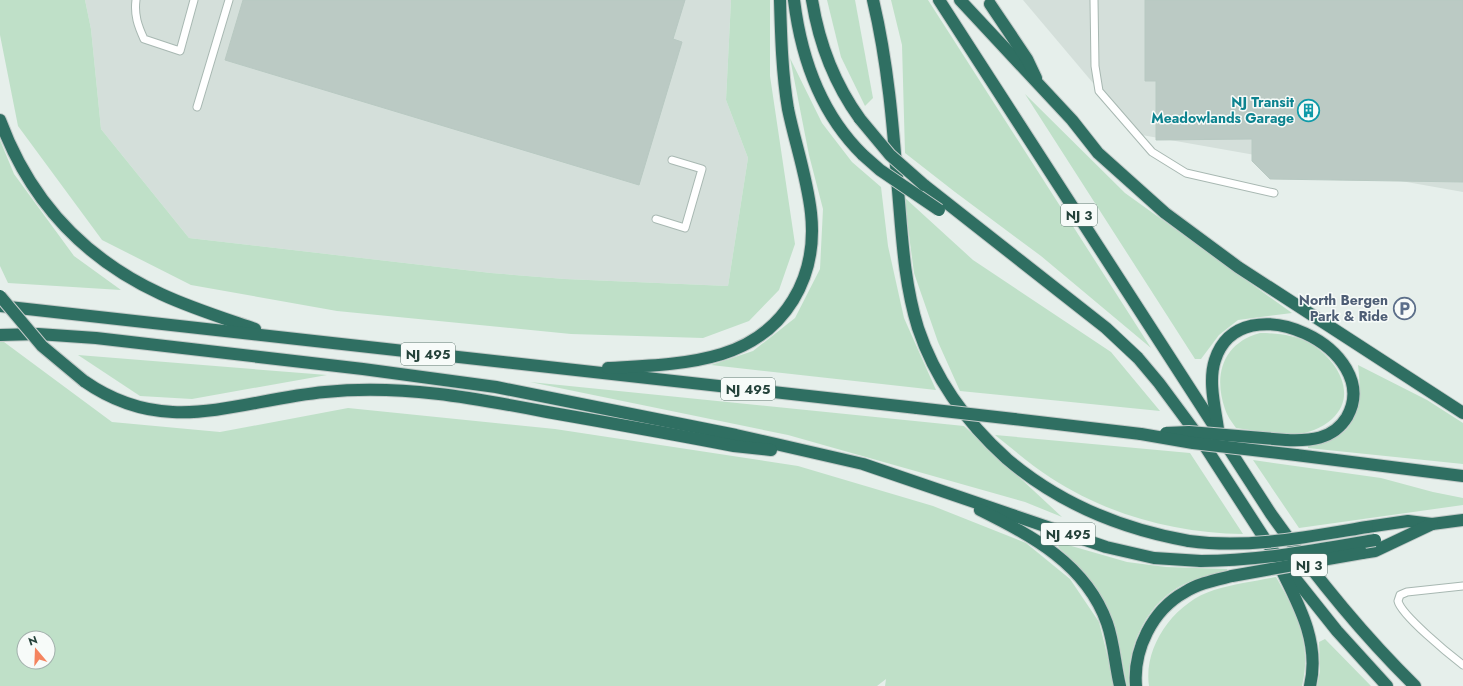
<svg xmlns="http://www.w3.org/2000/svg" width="1463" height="686" viewBox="0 0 1463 686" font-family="Jost,sans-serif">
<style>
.built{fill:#d4dfda}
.green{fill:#bfe0c8;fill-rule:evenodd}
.building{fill:#bbcac4;stroke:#b8c9c2}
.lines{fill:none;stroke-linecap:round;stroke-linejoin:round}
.lane-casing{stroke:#a8b8b2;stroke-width:9}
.highway-casing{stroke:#c2cac8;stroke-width:14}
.lane{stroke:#fff;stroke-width:7}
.highway{stroke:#2f6f62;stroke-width:12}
.highway-bridge-casing{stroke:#c2cac8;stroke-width:14;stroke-linecap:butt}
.highway-bridge{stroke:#2f6f62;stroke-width:12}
.labels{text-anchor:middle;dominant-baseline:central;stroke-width:3;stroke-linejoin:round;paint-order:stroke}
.shield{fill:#f7fbf9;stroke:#637a73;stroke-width:1}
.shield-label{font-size:13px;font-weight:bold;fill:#24423a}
.culture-label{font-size:14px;font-weight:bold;fill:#0d838f;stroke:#f7fbf9;text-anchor:end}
.service-label{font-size:14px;font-weight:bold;fill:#4e5e75;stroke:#f7fbf9;text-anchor:end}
</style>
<rect width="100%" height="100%" fill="#e6efeb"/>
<g class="built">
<path d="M85,0H731L726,100L748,158L728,286L565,279L491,273L189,238L101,129L91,29Z"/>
<path d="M1023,0H1463V192L1136,134Z"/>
</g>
<g class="green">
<path d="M0,0H85L91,29L101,129L189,238L491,273L565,279L728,286L748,158L726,100L731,0H770V76L795,244L779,290L749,321L703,338L571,334L337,311L191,285L102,240L18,126L0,35Z"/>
<path d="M827,0H855L873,98L865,106L841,57Z"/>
<path d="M891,0H928L1151,348L1041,256L955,192L905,153L902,45Z"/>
<path d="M790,58L822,123L852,162L881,187L888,246L904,318L936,390L711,365L753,351L795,318L820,269L823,209L809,155Z"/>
<path d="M1025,94L1125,193L1292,313L1238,320L1219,335L1201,359H1195Z"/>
<path d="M0,140L14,174L74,256L121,290L8,283L0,266Z"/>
<path d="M904,197L973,260L1111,352L1160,411L960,391L938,342L914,273Z"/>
<path d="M1260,333C1277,333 1296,335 1311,344C1336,359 1359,394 1332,419C1322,428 1307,434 1293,435C1275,435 1254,430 1236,428C1232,422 1227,416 1225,409C1213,375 1223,343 1260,333Z"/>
<path d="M0,342H4L112,422L220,432L348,408L555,429L798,466L933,506L1026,543L1070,579L1099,622L1115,686H885L886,679L877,686H0ZM24,638H48V662H24Z"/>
<path d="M78,355L327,375L192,399L140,396Z"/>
<path d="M1358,365L1427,400L1463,423V464L1308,448V445C1357,442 1363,406 1358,365Z"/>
<path d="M530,382L964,426L1062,517L1025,502L788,435Z"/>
<path d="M995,435L1190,453L1243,534C1175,533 1108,515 1051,478C1032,466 1014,450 995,435Z"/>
<path d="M1253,460L1381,478L1433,492L1463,498V505L1299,528Z"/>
<path d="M1061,543L1127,562L1166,567L1227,569L1229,572C1211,575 1192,579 1177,588C1144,608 1127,649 1129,686H1127C1122,663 1119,636 1110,614C1100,587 1079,566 1058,547Z"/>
<path d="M1276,577C1297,614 1312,643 1302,686H1149C1143,646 1175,602 1214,590C1234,584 1256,581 1276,577Z"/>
<path d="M1325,639L1371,686H1317L1320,671L1319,642Z"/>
</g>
<g class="building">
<path d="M243,0H685L673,39L682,42L639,185L225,60Z"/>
<path d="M1145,0H1463V182L1270,179L1252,161V139L1156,140V81H1145Z"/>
</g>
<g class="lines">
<defs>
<g id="lane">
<path d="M136,0C134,15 138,26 144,39L180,51L194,0"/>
<path d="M1094,0L1095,66L1099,91L1152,152L1186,173L1274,193"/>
<path d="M197,107L229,0"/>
<path d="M656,219L685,228L702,169L672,160"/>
<path d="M1463,586L1407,592L1400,595L1398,601C1401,615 1450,655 1463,665"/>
</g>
<g id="highway">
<path d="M794,0C801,57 821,114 863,155"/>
<path d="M812,0C819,43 834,83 860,119"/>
<path d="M873,0C888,63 893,126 898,190C902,236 904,283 918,328C935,379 967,423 1007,459C1060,504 1121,529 1189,541"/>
<path d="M939,0L1271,514C1315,576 1361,633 1415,686"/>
<path d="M960,0L1072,120L1098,153L1165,213L1238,267L1463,413"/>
<path d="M990,4L1027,59L1036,78"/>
<path d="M0,120C30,201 83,258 161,294C191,308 223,318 255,329"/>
<path d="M924,185L1106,328L1138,358L1159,383L1199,437L1270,547L1337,631L1387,686"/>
<path d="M0,306L917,408"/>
<path d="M0,335L38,334L96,338L363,369L496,387L736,435L863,464L1106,547L1154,558L1201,561"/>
<path d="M608,368C646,366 686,365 722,354C786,334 818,277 811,213C807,177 795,143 788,109C782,73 781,36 780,0"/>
<path d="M84,381C167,439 237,400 325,392C400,384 474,398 547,412C610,423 672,434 734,446L771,450"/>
<path d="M1014,419L1141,434"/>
<path d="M1218,429C1215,407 1208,381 1215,360C1241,280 1385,350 1347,417C1333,440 1309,441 1286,440"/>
<path d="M1296,455L1463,476"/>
<path d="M980,510C1032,536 1086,564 1107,623C1114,643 1115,665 1120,686"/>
<path d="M1367,527L1408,521L1432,524L1463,520"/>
<path d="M1362,553L1375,551L1432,524"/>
<path d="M1282,571C1300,607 1320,644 1310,686"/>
<path d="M1136,686C1133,650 1152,610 1185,592C1199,583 1216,580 1232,576"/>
</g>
</defs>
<use href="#lane" class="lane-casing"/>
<use href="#highway" class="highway-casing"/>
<use href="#lane" class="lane"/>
<use href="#highway" class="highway"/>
<defs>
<g id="highway-bridge">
<path d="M860,119L890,155L924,185"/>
<path d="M863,155L880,170L939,210"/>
<path d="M0,296L42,346L84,381"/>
<path d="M917,408L1014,419"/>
<path d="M1166,433L1189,432L1286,440"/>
<path d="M1141,434L1193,443L1296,455"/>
<path d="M1189,541C1249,549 1307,537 1367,527"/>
<path d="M1201,561C1259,561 1317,550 1375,540"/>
<path d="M1232,576L1362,553"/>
</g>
</defs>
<use href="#highway-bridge" class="highway-bridge-casing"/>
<use href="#highway-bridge" class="highway-bridge"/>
</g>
<defs>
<symbol id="building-ring" viewBox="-11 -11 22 22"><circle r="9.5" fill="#f7fbf9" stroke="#0f9aa8" stroke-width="1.5"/><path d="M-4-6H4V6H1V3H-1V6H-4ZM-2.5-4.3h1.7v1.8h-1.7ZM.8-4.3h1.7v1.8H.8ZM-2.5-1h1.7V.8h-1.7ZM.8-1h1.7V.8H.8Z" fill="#0f9aa8"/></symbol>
<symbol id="parking-ring" viewBox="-11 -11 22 22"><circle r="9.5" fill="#f7fbf9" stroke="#5c6f8a" stroke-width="1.5"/><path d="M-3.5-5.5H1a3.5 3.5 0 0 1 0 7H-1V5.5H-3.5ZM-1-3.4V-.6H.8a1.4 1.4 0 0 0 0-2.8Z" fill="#5c6f8a"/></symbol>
</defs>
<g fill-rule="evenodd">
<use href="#building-ring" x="1296" y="98" width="25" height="25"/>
<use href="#parking-ring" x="1392" y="296" width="25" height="25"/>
</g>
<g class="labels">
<g class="shield">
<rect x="1061" y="204" width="36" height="22" rx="3"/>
<rect x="401" y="343" width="54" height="22" rx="3"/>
<rect x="721" y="378" width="54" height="22" rx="3"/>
<rect x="1041" y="523" width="54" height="22" rx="3"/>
<rect x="1291" y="554" width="36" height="22" rx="3"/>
</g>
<g class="shield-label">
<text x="1079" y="215">NJ 3</text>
<text x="428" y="354">NJ 495</text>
<text x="748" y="389">NJ 495</text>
<text x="1068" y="534">NJ 495</text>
<text x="1309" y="565">NJ 3</text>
</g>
<g class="culture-label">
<text x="1294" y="102">NJ Transit<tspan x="1294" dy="16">Meadowlands Garage</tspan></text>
</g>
<g class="service-label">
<text x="1388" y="300">North Bergen<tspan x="1388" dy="16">Park &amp; Ride</tspan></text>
</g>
</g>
<g transform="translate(36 650) rotate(341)"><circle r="19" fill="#f7fbf9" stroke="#a3b1ad"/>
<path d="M0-3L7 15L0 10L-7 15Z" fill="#f4845f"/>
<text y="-6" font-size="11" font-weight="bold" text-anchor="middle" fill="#24423a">N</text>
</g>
</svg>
